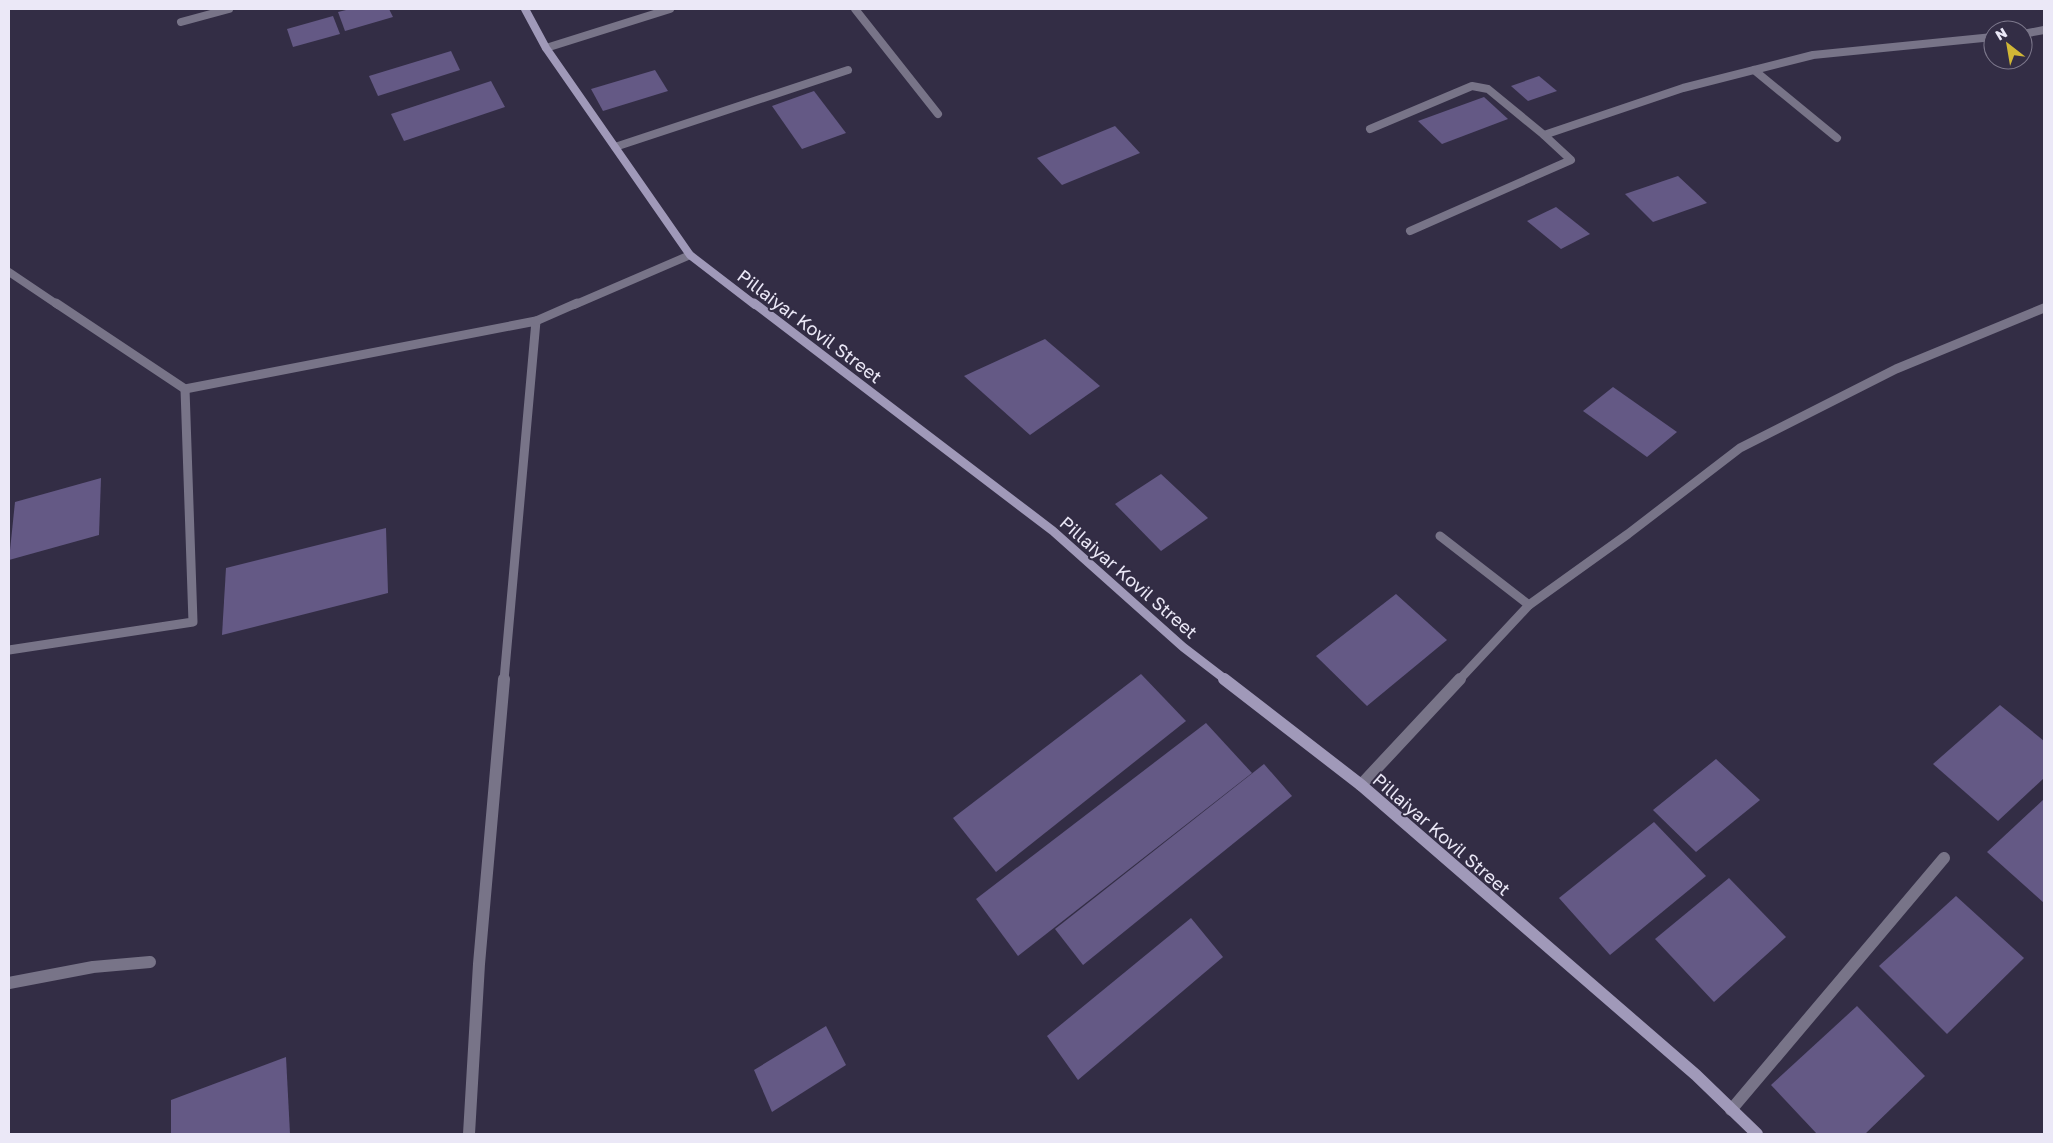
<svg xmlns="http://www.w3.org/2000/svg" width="2053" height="1143" viewBox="0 0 2053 1143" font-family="'Golos Text',sans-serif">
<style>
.building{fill:#645985}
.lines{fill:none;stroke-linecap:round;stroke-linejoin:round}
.lane{stroke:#787488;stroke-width:9}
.street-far2{stroke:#787488;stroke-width:8}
.street-far1{stroke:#787488;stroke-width:9}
.street{stroke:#787488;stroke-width:12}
.secondary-far2{stroke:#a099b9;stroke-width:8}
.secondary-far1{stroke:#a099b9;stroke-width:9}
.secondary{stroke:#a099b9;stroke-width:12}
.labels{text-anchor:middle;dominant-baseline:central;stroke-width:4;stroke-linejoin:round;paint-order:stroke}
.street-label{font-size:18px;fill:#ebe8f7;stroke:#332d45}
</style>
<rect width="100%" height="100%" fill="#332d45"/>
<g class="building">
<path d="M350,9H389L393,17L345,31L338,12Z"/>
<path d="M333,16L340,34L293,47L287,29Z"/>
<path d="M451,51L460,70L378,96L369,76Z"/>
<path d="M655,70L668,91L603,111L591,89Z"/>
<path d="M1539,76L1557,91L1528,101L1511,86Z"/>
<path d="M491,81L505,107L404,141L391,114Z"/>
<path d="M814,91L846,133L802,149L772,106Z"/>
<path d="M1484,97L1508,119L1442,144L1418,121Z"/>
<path d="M1115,126L1140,153L1062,185L1037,158Z"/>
<path d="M1678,176L1707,203L1653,222L1625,194Z"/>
<path d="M1556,207L1590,234L1561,249L1527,221Z"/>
<path d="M1045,339L1100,386L1030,435L964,376Z"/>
<path d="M1613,387L1677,432L1647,457L1583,411Z"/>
<path d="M1161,474L1208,518L1161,551L1115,504Z"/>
<path d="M101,478L99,535L9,560L15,502Z"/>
<path d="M386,528L388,593L222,635L226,568Z"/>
<path d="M1396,594L1447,640L1367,706L1316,656Z"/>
<path d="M1141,674L1186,721L996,872L953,818Z"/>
<path d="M2000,705L2044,741V778L1998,821L1933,764Z"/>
<path d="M1206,723L1252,773L1018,956L976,899Z"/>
<path d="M1716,759L1760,800L1696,852L1653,810Z"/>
<path d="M1264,764L1292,796L1083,965L1055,929Z"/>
<path d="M2044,799V903L1987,852Z"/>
<path d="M1654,822L1706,876L1610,955L1559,898Z"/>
<path d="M1729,878L1786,937L1714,1002L1655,939Z"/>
<path d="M1956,896L2024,958L1947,1034L1879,966Z"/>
<path d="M1191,918L1223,957L1078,1080L1047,1036Z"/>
<path d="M1857,1006L1925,1076L1865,1134H1817L1771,1085Z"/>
<path d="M826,1026L846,1065L772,1112L754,1070Z"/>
<path d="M286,1057L290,1134H171V1100Z"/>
</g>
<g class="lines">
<path class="lane" d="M1440,536L1529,605"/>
<g class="street-far2">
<path d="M855,9L938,114"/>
<path d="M181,22L229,9"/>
<path d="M2023,34L2044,30"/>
<path d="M546,48L670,9"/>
<path d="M1754,70L1837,138"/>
<path d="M1370,129L1472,86L1488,89L1544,135"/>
<path d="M615,147L848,70"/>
<path d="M1410,231L1571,160L1544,135L1683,88L1813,55L1993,37"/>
<path d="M9,272L58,305"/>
<path d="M574,305L690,255"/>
</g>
<g class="street-far1">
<path d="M56,303L185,389L536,321L504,680"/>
<path d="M536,321L577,303"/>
<path d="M9,650L193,622L185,389"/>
<path d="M1459,680L1529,605L1628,534L1740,448L1896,369L2044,308"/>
</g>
<g class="street">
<path d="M1361,785L1460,679"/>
<path d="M9,983L93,967L150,962"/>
<path d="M1731,1110L1944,858"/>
<path d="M469,1134L479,964L504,679"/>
</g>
<path class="secondary-far2" d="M525,9L546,48L690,255L755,305"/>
<path class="secondary-far1" d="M754,303L1053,531L1183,647L1226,680"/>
<path class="secondary" d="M1224,679L1361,785L1696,1075L1757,1134"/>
</g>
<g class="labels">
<g class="street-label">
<text transform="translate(810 326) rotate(37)">Pillaiyar Kovil Street</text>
<text transform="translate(1129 577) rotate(41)">Pillaiyar Kovil Street</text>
<text transform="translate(1442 834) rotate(41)">Pillaiyar Kovil Street</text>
</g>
</g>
<rect width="2053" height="1143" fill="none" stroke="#ebe8f7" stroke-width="20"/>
<g transform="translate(2008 45) rotate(329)"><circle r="24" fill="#332d45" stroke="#7d788c"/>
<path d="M0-4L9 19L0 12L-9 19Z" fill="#d1b736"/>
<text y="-8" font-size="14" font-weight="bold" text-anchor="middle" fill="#ebe8f7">N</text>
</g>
</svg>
